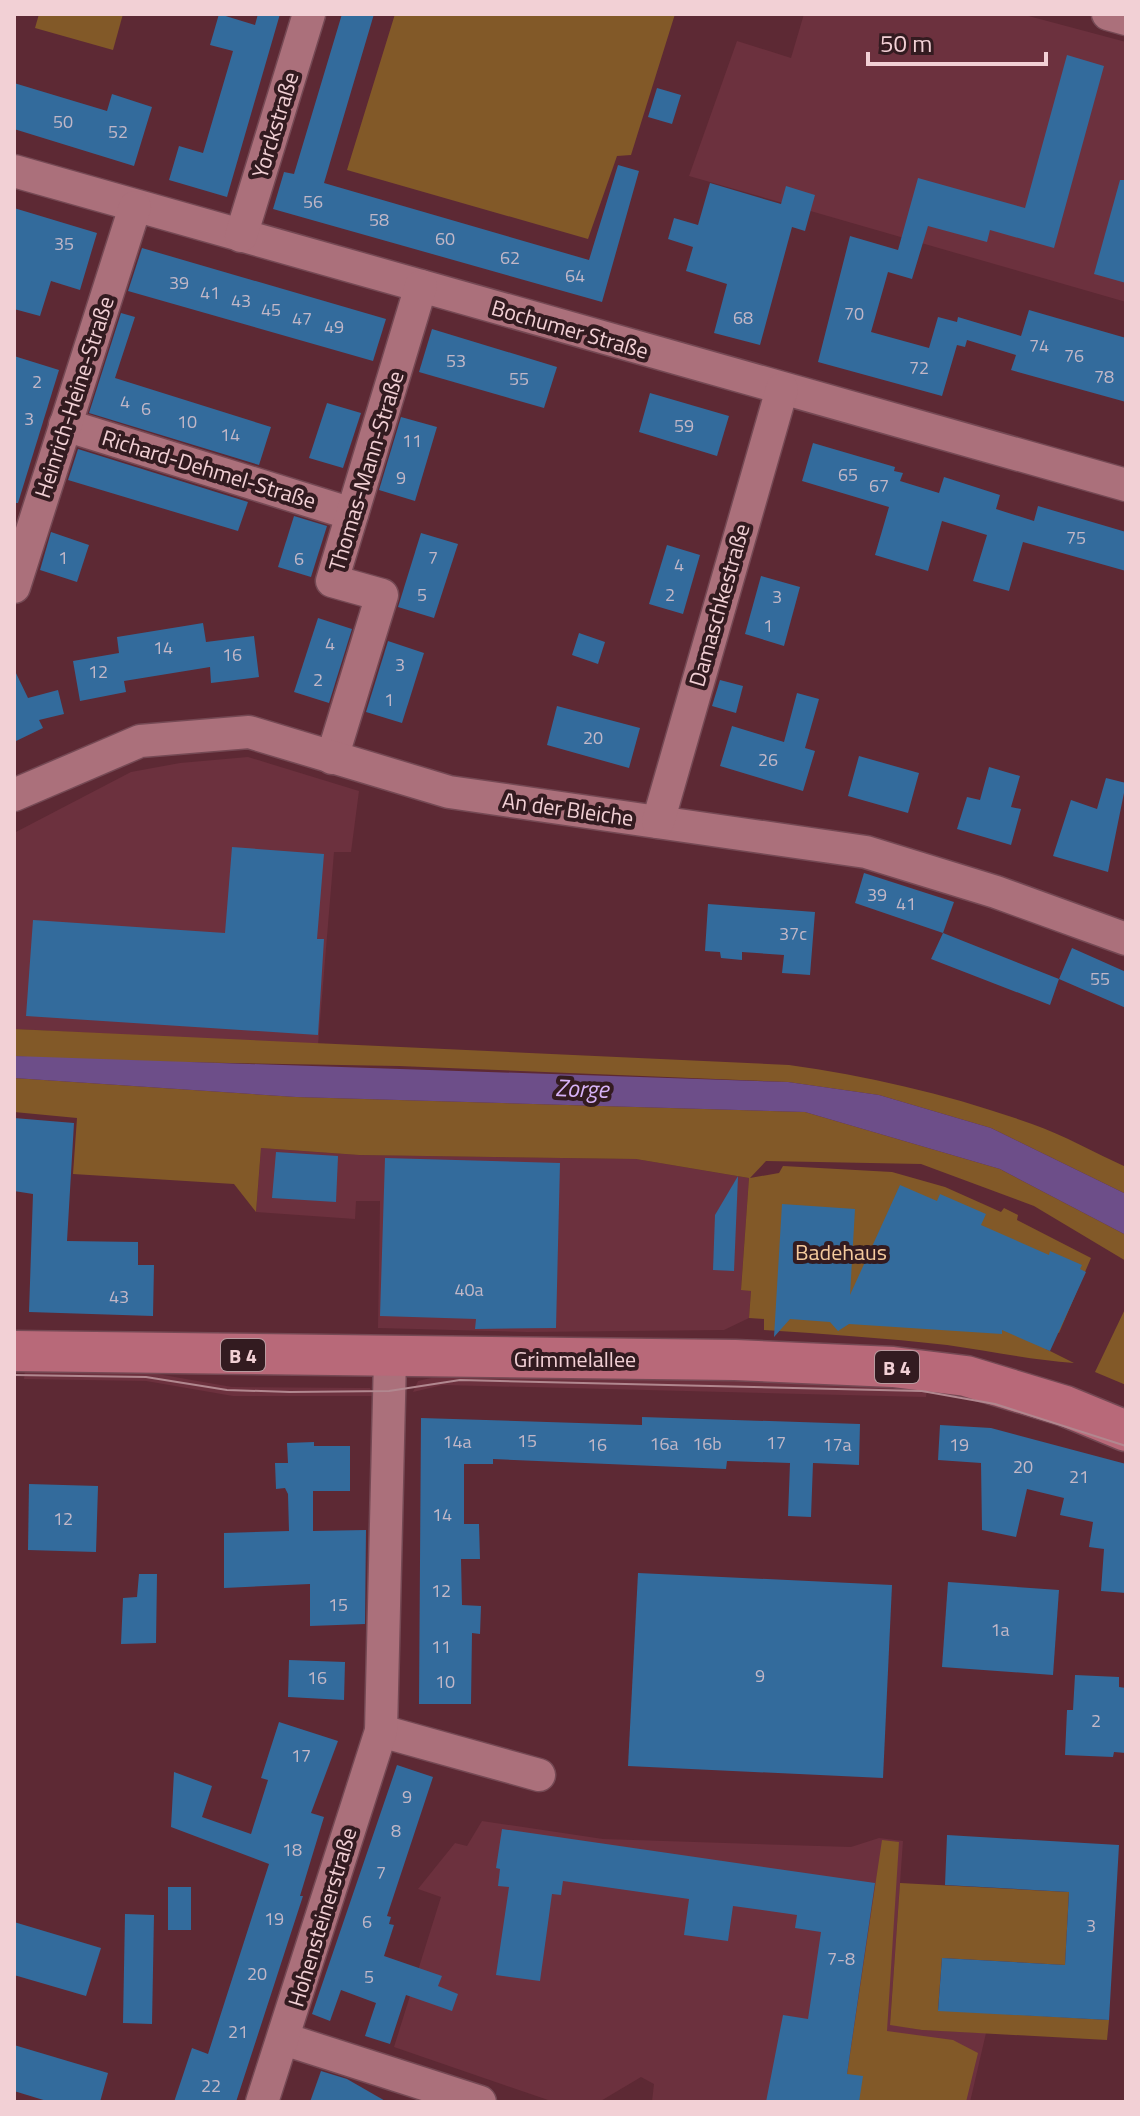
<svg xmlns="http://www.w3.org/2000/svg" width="1140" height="2116" viewBox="0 0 1140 2116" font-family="'Titillium Web',sans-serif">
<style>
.built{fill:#6c313e}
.green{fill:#825928}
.water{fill:#6d4e89}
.building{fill:#336b9c}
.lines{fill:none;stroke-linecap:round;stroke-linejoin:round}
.minor-casing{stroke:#754954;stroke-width:35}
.major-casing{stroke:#754954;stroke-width:43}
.minor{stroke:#ab707b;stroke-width:32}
.major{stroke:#b86979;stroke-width:40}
.tram{stroke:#b1878f;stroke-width:2}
.labels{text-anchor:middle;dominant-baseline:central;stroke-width:8;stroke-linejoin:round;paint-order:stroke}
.number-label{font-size:18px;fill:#c2b7c7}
.shield{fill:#331b20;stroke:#b99a9f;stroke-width:2}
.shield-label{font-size:20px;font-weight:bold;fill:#f2d0d5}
.street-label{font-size:22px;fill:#f2d0d5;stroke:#331b20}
.park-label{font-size:22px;fill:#f5ca9d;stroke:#331b20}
.water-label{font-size:24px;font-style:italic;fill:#d7b3f8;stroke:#331b20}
</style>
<rect width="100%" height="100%" fill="#5d2934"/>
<g class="built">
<path d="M804,14H1021L1126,42V302L689,176L737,41L791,58Z"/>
<path d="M248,757L359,791L351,852H334L318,1045L14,1029V833L131,772L180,763Z"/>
<path d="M261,1148L359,1155L636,1159L749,1178L741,1289L751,1291L749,1318L724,1330L527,1332L378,1328L380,1201H356L355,1219L256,1212Z"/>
<path d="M25,1370L146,1372L232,1387L370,1388L374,1396H233L146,1381L24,1379Z"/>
<path d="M444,1375L689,1379L927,1388L926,1397L443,1385L413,1392L418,1381Z"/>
<path d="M482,1821L603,1839L851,1847L879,1838L903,1841L890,2024L922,2030L986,2033L970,2102H652L654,2084L641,2077L599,2102H554L394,2047L441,1897L418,1889L455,1843L467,1846Z"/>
</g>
<g class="green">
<path d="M39,14H123L113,50L35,28Z"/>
<path d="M395,14H675L631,155L617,156L588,239L347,170Z"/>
<path d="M14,1029L789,1065C870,1076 954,1096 1032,1124C1064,1135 1095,1153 1126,1167V1194L991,1128L879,1095L788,1082L399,1066L67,1060L14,1056Z"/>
<path d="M14,1078L296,1097L805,1112L1000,1169L1126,1235V1261L1034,1206L921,1164L766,1161L750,1178L779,1173L783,1166L892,1172L945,1187L1001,1212L1004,1208L1018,1215L1017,1220L1091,1258L1059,1333L1054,1331L1046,1349L1074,1363C1031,1360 990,1351 947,1345C886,1338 825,1334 764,1330V1319L749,1318L751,1291L741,1290L749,1178L636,1159L359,1155L261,1148L256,1212L234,1184L73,1174L77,1118L14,1112Z"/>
<path d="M1126,1307V1385L1095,1372Z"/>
<path d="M882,1840L899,1842L887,2031L953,2040L978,2053L966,2102H859L847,2074Z"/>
<path d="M900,1883L1069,1892L1065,1965L942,1958L938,2010L1109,2020L1107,2040L922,2030L890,2025Z"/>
</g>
<path class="water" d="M14,1056L788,1082L879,1095L991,1128L1126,1194V1235L1000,1169L805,1112L296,1097L14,1078Z"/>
<g class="building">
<path d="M219,14L255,25L258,14H280L227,197L169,180L179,146L203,153L233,51L210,45Z"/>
<path d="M342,14H374L324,183L589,260L618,165L639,171L602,302L273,209L284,172L294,174Z"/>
<path d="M1067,55L1104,66L1054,248L990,230L987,242L928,226L912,279L888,272L871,332L929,348L938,317L957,322L958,317L1021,336L1029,310L1126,338V402L1011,370L1016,355L967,340L965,347L957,345L942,396L818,362L850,236L898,250L918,178L1025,208Z"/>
<path d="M14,83L107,111L112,94L152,107L134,166L14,129Z"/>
<path d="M657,88L681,95L672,124L648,117Z"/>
<path d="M1120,180H1126V283L1094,274Z"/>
<path d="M710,183L781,204L786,186L815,195L805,231L792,227L760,345L714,333L727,284L686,271L693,247L668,239L674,218L698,225Z"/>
<path d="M14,208L97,233L80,290L51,281L40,316L14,309Z"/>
<path d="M142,248L386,319L373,361L128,291Z"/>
<path d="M121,313L135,317L115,378L271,427L259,465L89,413Z"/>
<path d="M432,329L557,367L544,408L419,372Z"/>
<path d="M14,356L59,370L18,503H14Z"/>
<path d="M650,393L729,416L717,456L639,432Z"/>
<path d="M327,403L361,413L343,468L309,458Z"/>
<path d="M401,417L437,427L415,501L379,490Z"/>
<path d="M813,443L895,467L894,471L903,473L900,481L939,493L944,477L1000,495L996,509L1034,521L1038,506L1126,532V571L1023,542L1009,591L973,581L987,535L942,521L928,571L875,555L889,507L802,481Z"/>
<path d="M78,449L248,502L238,531L68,480Z"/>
<path d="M294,516L327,526L311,577L278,567Z"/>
<path d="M51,532L89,545L77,582L40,570Z"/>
<path d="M421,533L458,544L434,618L398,607Z"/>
<path d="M667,545L700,555L683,614L649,604Z"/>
<path d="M761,576L800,587L784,646L745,634Z"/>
<path d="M318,618L352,629L329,703L294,692Z"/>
<path d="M203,623L206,642L254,636L259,677L211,683L210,667L124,681L126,692L80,701L73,661L119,653L117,637Z"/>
<path d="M579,633L605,642L598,664L572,655Z"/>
<path d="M388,641L424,653L402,723L366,712Z"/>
<path d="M14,669L28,698L58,690L64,714L39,720L43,728L14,742Z"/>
<path d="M720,680L743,686L736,713L712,706Z"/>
<path d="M797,693L819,699L805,748L815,751L803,791L720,766L732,726L784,742Z"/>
<path d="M557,706L640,728L629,768L547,745Z"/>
<path d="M859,756L919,773L908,813L848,796Z"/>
<path d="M989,767L1020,776L1011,807L1021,809L1011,845L957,829L967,797L980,800Z"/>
<path d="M1106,778L1126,783L1108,872L1053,856L1071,800L1097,809Z"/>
<path d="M232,847L324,854L317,939H324L318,1035L26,1016L33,920L225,933Z"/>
<path d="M864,873L954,902L943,933L855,903Z"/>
<path d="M708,904L815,912L810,975L782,973L784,955L742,952V960L721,958L720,952L705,951Z"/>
<path d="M943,933L1059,979L1072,948L1126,972V1008L1059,979L1050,1005L931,959Z"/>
<path d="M14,1118L74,1123L67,1241L138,1242V1265H154L153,1316L29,1312L33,1194L14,1191Z"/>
<path d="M276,1152L338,1156L336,1202L272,1198Z"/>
<path d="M385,1158L560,1163L556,1328L475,1329L476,1319L380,1316Z"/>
<path d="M738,1176L734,1271L713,1270L715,1215Z"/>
<path d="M900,1185L937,1201L940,1194L986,1214L981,1225L1049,1255L1050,1251L1082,1265L1080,1269L1086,1272L1050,1351L1002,1330V1334L849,1324L838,1331L830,1322L790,1319L774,1337L782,1204L855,1209L850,1295Z"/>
<path d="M642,1417L860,1424L859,1465L813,1463L811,1517L788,1516L790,1463L727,1461L726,1469L493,1459V1464H464V1524H479L480,1559H461L462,1605L481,1606L480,1634L472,1633L471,1704H419L421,1418L642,1425Z"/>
<path d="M940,1425L991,1428L1126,1464V1593L1101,1591L1104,1549L1089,1547L1093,1522L1060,1515L1064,1498L1027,1489L1016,1537L982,1530L981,1463L938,1460Z"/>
<path d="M314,1442V1446H350V1491H313V1531L366,1530L365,1624L310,1626V1584L224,1588V1533L289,1531L288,1494L285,1488L276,1489L275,1463H288L287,1443Z"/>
<path d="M29,1484L98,1486L96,1552L28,1550Z"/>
<path d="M638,1573L892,1585L883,1778L628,1766Z"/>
<path d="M139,1574H157L156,1643L121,1644L123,1598L137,1597Z"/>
<path d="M948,1582L1059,1590L1053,1675L942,1667Z"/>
<path d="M289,1660L345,1662L344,1700L288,1697Z"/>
<path d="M1075,1675L1119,1677V1687L1126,1688V1753L1114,1752L1113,1757L1065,1755L1067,1710H1073Z"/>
<path d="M279,1722L338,1741L311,1813L324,1817L300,1896H303L236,2102H174L192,2048L208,2054L269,1864L171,1827L174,1772L212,1786L202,1817L251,1834L268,1780L261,1778Z"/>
<path d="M397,1765L433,1777L387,1916L391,1917L389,1924L394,1925L384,1956L442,1976L438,1986L458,1994L452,2011L406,1995L390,2044L365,2036L376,2003L341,1990L330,2021L312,2014Z"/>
<path d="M502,1829L875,1883L847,2074L863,2076L859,2102H766L783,2015L808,2019L821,1932L795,1928L797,1915L733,1906L728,1941L684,1935L689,1899L563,1881L561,1895L552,1894L540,1981L496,1975L509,1887L498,1886L500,1869L496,1868Z"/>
<path d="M947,1835L1119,1845L1109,2020L938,2011L942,1958L1065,1965L1069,1892L945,1885Z"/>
<rect x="168" y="1887" width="23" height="43"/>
<path d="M125,1914L154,1915L152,2024L123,2023Z"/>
<path d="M14,1922L101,1948L86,1996L14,1975Z"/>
<path d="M14,2045L108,2073L100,2102H50L14,2091Z"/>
<path d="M321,2071L347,2079L387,2102H310Z"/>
</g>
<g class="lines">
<defs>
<g id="minor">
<path d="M1108,14L1126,19"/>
<path d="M14,171L1126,485"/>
<path d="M241,236L309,14"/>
<path d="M65,425L352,514"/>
<path d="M14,587L135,207"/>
<path d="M332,758L382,595L332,581L421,286"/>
<path d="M14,795L140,741L249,732L449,792L866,852L996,892L1126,939"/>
<path d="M658,822L782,389"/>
<path d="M381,1731L539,1775"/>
<path d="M284,2039L480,2102"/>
<path d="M262,2102L381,1731L390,1358"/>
</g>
<path id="major" d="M14,1351L735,1360L893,1367L966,1376L1065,1406L1126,1431"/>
</defs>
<use href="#minor" class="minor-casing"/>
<use href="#major" class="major-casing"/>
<use href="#minor" class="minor"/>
<use href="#major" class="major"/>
<path class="tram" d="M14,1375L146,1377L227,1390L290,1392L389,1391L460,1380L922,1391L995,1404L1126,1446"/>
</g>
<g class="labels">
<g class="number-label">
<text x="63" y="121">50</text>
<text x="118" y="131">52</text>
<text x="313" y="201">56</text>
<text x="379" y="219">58</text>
<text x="445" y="238">60</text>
<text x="64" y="243">35</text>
<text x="510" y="257">62</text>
<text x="575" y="275">64</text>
<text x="179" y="282">39</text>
<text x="210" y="292">41</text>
<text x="241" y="300">43</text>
<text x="271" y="309">45</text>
<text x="854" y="313">70</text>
<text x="743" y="317">68</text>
<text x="302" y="318">47</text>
<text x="334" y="326">49</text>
<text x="1039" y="345">74</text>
<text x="1074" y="355">76</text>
<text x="456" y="360">53</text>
<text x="919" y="367">72</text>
<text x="1104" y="376">78</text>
<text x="519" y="378">55</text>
<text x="37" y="381">2</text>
<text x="125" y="401">4</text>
<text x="146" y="408">6</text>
<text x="29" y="418">3</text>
<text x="187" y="421">10</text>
<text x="684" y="425">59</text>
<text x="230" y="434">14</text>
<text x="412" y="440">11</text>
<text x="848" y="474">65</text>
<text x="401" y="477">9</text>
<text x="879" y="485">67</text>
<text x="1076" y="537">75</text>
<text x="63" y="557">1</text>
<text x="433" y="557">7</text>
<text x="299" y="558">6</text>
<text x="679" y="564">4</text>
<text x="422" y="594">5</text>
<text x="670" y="594">2</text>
<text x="777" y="596">3</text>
<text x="768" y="625">1</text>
<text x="330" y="643">4</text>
<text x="163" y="647">14</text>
<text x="232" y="654">16</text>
<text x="400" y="664">3</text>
<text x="98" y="671">12</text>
<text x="318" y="679">2</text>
<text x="389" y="699">1</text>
<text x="593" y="737">20</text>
<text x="768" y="759">26</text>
<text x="877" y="894">39</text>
<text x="906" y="903">41</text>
<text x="793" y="933">37c</text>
<text x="1100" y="978">55</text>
<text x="469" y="1289">40a</text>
<text x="119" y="1296">43</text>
<text x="527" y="1440">15</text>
<text x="457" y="1441">14a</text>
<text x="776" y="1442">17</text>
<text x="664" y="1443">16a</text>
<text x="707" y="1443">16b</text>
<text x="597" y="1444">16</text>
<text x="837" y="1444">17a</text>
<text x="959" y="1444">19</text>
<text x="1023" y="1466">20</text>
<text x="1079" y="1476">21</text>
<text x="442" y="1514">14</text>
<text x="63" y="1518">12</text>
<text x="441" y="1590">12</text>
<text x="338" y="1604">15</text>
<text x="1000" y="1629">1a</text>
<text x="441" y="1646">11</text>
<text x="760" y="1675">9</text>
<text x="317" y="1677">16</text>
<text x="445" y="1681">10</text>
<text x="1096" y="1720">2</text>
<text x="301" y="1755">17</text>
<text x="407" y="1796">9</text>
<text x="396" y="1830">8</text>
<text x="292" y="1849">18</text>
<text x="381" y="1872">7</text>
<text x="274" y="1918">19</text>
<text x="367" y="1921">6</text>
<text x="1091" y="1925">3</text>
<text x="841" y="1958">7-8</text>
<text x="257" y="1973">20</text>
<text x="369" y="1976">5</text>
<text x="238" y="2031">21</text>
<text x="211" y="2085">22</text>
</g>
<g class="shield">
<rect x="221" y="1339" width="44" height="32" rx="6"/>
<rect x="875" y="1351" width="44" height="32" rx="6"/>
</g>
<g class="shield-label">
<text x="243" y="1355">B 4</text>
<text x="897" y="1367">B 4</text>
</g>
<g class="street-label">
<text transform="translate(275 125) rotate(-73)">Yorckstraße</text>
<text transform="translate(570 329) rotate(16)">Bochumer Straße</text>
<text transform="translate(74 397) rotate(-72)">Heinrich-Heine-Straße</text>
<text transform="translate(209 469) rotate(17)">Richard-Dehmel-Straße</text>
<text transform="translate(366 471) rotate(-73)">Thomas-Mann-Straße</text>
<text transform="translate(719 605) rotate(-74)">Damaschkestraße</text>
<text transform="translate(568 809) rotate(8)">An der Bleiche</text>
<text x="575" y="1359">Grimmelallee</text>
<text transform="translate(322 1917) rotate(-73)">Hohensteinerstraße</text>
</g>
<g class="park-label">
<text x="841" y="1252">Badehaus</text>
</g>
<g class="water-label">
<text transform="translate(582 1088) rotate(2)">Zorge</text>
</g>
</g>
<rect width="1140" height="2116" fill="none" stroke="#f2d0d5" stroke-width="32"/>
<path d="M868 52v12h178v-12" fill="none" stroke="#f2d0d5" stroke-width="4"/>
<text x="880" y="52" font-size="24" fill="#f2d0d5" stroke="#331b20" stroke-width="6" paint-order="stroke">50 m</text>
</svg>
